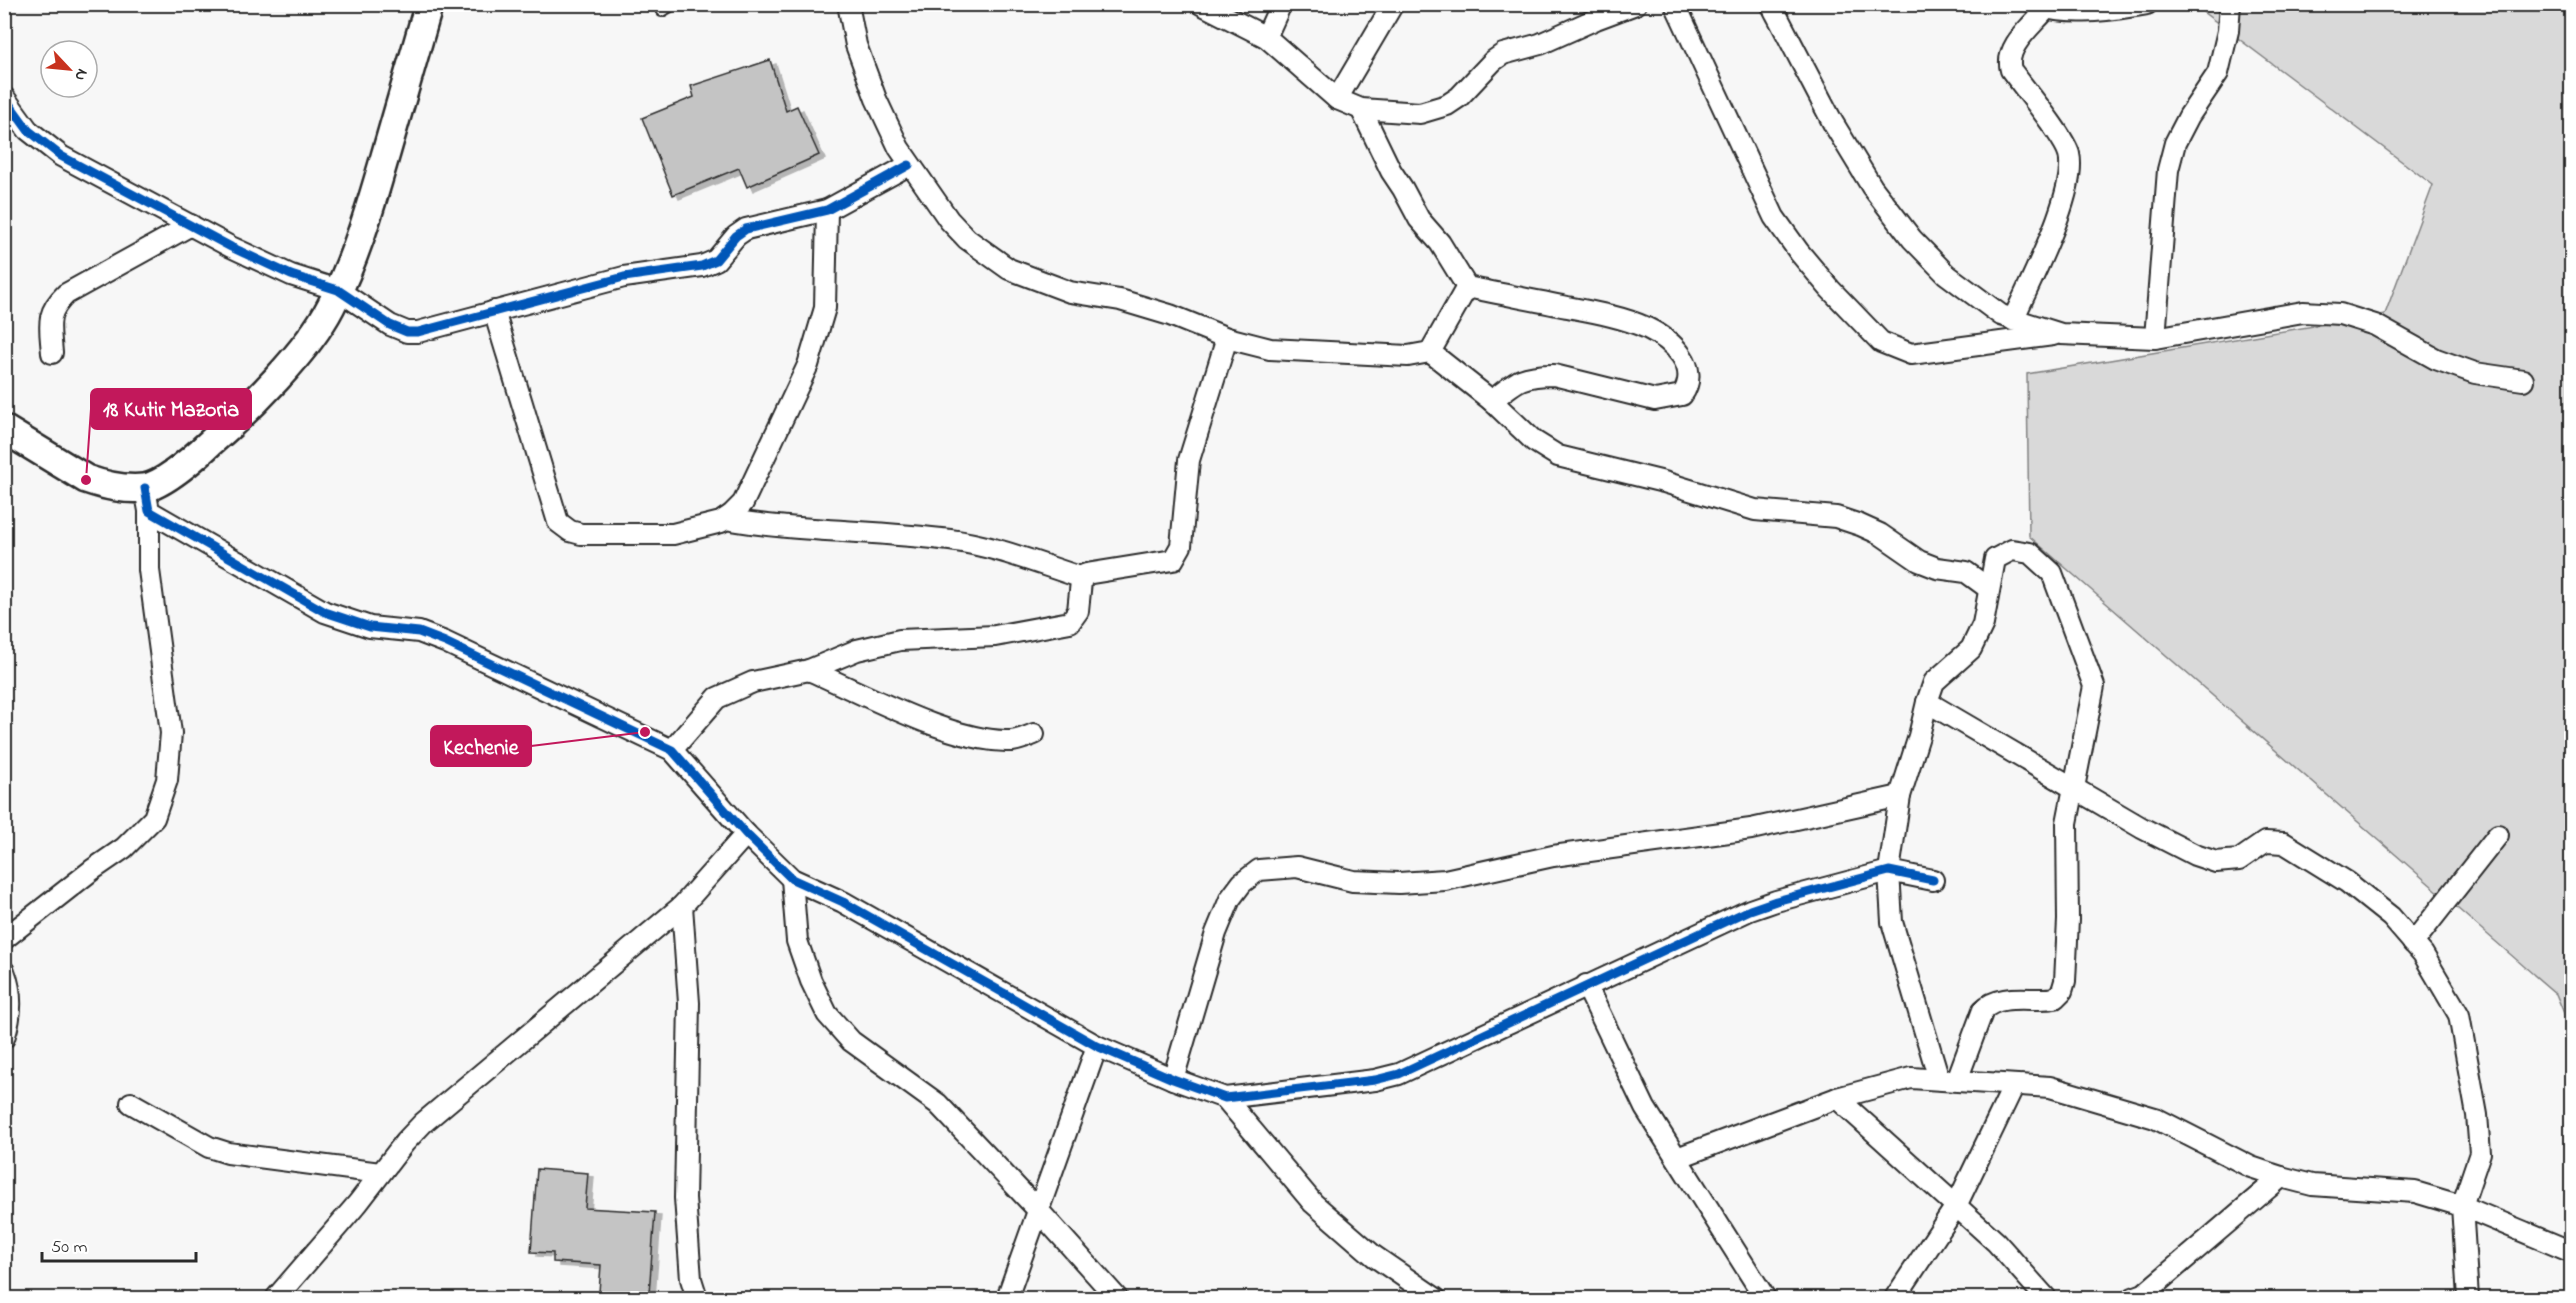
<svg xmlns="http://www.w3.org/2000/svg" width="2576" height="1303" viewBox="0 0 2576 1303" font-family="'Indie Flower',sans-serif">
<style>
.green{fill:#d9d9d9;stroke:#828282;stroke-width:1.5}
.building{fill:#c4c4c4;stroke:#2b2b2b;stroke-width:1.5;filter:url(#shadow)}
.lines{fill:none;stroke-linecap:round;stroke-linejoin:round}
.service-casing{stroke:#2b2b2b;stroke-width:14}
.minor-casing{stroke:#2b2b2b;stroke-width:24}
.secondary-casing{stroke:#2b2b2b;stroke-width:32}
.service{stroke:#fff;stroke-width:9}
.minor{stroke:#fff;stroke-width:20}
.secondary{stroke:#fff;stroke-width:27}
.cycleway-casing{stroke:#fff;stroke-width:13}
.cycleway{stroke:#0057b8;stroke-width:9}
.leader{fill:none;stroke:#c2185b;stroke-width:2}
.callout-dot{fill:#c2185b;stroke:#fff;stroke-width:2}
.callout{fill:#c2185b;stroke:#c2185b;stroke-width:2}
.callout-label{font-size:22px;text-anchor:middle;font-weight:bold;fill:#fff}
</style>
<defs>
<filter id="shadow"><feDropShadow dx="6" dy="4" stdDeviation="0" flood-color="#0004"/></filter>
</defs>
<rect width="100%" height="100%" fill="#f7f7f7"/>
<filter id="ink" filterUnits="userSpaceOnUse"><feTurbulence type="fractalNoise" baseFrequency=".0167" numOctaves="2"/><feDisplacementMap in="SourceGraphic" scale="12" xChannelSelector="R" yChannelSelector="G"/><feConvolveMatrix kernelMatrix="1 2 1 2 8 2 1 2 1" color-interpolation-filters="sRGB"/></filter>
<g filter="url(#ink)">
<path class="green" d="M2198,5H2571V1030L2556,994L2029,536L2027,374L2385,314L2433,185L2199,9Z"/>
<g class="building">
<path d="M770,60L786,111L797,106L819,155L747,187L739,168L673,195L642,118L694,97L691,86Z"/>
<path d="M537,1169L588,1173L585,1208L655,1212L649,1294H644L643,1299H621V1293L599,1292L601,1265L553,1262V1253L531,1252Z"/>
</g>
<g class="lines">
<defs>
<path id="service" d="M662,11L674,4"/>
<g id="minor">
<path d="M848,4L856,45L876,99L899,148L949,220L967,239L1009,269L1070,292L1120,300L1170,315L1227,338L1270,349L1408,356L1430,352L1467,287"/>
<path d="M1201,4L1266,37L1337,99L1361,109L1420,113L1447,105L1459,97L1493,61L1503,54L1540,44L1596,19L1636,4"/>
<path d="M1675,4L1774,217L1799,252L1830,289L1881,342L1911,354L2053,335"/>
<path d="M1771,4L1833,123L1872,187L1912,239L1946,274L2001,315L2061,334L2155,338L2303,312L2340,314L2375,325L2436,359L2475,373L2523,380"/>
<path d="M2035,5C2071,17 2111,10 2147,4"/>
<path d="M1266,37L1281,4"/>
<path d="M4,97L28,130L61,156L231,247L291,275L338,290L390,325L407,332H418L624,277L702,266L716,260L736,236L746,229L827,210L909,165"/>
<path d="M1337,99L1393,4"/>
<path d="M1361,109L1391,171L1403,189L1419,219L1440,243L1467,287C1501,294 1534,300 1567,307C1594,312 1623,317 1647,328C1672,340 1702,367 1682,395L1655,400L1554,375C1521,375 1516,381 1492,401"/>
<path d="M494,311L558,522L570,531L581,534H673L721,522L732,514L743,503L808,365L825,308L827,210"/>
<path d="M2013,320C2029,283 2078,191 2069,154C2064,136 2024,88 2011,70C2004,47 2032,26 2046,9"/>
<path d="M2155,338L2168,170L2175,143L2189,116L2218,73L2228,31L2230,4"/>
<path d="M1430,352L1492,401L1534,441L1558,456L1664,482L1755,510L1836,517L1860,525L1880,534L1919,561L1937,568L1966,572L1988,588"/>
<path d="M52,353C50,326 45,314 66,294L191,225"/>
<path d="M145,488L149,511L325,612L370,627L419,632L445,642L672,750L746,834L792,879L843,902L1097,1046L1173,1079L1225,1098L1375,1080L1399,1074L1750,910L1776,901L1889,871L1933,880"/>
<path d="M725,519C799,532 875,530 950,540C996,546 1039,564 1083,578"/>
<path d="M809,670C865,694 952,743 1012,741C1019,740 1027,737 1034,734"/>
<path d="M1927,702L2142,828L2195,855L2216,862L2239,860L2265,842L2284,843L2347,882L2391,917L2423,954L2459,1015L2477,1115L2480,1153L2462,1206L2468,1298"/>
<path d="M672,750L717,698L753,682L809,670L857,650L900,640L995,636L1070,622L1078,611L1081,581L1086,574L1173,560L1181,546L1189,460L1227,338"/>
<path d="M792,879L797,941L811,981L827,1014L851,1041L938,1104L1038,1210L1117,1298"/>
<path d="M682,906L689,1003L685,1198L691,1279L697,1298"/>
<path d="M4,939L92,870L124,848L154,818L167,780L171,733L149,570V511"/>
<path d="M2413,943L2498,835"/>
<path d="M4,971C13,994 12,1015 4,1038"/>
<path d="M1586,985L1645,1108L1765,1298"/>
<path d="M1173,1079L1216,933L1230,899L1242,883L1259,870L1297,867L1353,881L1399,883L1445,880L1553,856L1751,829L1900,796"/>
<path d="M1939,1079L1892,922L1889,871L1900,796L1919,736L1927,702L1934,682L1971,649L1983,624L1995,559L2012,550L2030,553L2052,573L2094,686L2067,823L2068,920L2065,981L2062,991L2055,998C2032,1002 2001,992 1983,1010L1957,1080"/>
<path d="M1225,1098L1313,1203L1374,1256L1435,1298"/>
<path d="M1837,1098L1996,1242L2046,1298"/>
<path d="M131,1103L209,1147L228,1153L380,1173"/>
<path d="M1677,1158L1837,1098L1911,1078L2050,1087L2155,1118L2251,1167L2281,1177L2312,1185L2415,1192L2462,1206L2572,1252"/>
<path d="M276,1298L358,1203L405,1142L423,1123L682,906L746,834"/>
<path d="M1007,1298L1097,1046"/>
<path d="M1895,1298L1956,1206L2014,1085"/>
<path d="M2133,1298L2144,1294L2281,1177"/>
</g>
<path id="secondary" d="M4,429L86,479C103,485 126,490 144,488C164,485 196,456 211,442C249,410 308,351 331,306C356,258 371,205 386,153C400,103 415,54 429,4"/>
</defs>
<use href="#service" class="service-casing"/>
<use href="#minor" class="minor-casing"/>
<use href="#secondary" class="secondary-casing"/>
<use href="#service" class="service"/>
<use href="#minor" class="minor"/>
<use href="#secondary" class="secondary"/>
<defs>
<g id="cycleway">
<path d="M4,97L28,130L61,156L231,247L291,275L338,290L390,325L407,332H418L624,277L702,266L716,260L736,236L746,229L827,210L909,165"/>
<path d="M145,488L149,511L325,612L370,627L419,632L445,642L672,750L746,834L792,879L843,902L1097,1046L1173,1079L1225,1098L1375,1080L1399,1074L1750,910L1776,901L1889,871L1933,880"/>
</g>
</defs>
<use href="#cycleway" class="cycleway-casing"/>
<use href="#cycleway" class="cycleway"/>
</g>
</g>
<path class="leader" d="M86 480L91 409M645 732L531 746"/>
<g class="callout-dot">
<circle cx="86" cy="480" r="6"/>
<circle cx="645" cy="732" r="6"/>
</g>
<g class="callout">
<rect x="91" y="389" width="160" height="40" rx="6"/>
<rect x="431" y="726" width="100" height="40" rx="6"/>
</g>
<g class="callout-label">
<text x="171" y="416">18 Kutir Mazoria</text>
<text x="481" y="754">Kechenie</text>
</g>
<rect width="2576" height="1303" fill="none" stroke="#fff" stroke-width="24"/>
<rect x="12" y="12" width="2552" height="1279" fill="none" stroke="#2b2b2b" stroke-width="2" filter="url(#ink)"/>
<g transform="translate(69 69) rotate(116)"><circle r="28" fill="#ffffff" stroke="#aaaaaa" stroke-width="1.5"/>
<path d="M0-4.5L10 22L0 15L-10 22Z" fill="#c8321e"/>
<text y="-9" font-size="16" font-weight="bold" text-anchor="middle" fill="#2b2b2b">N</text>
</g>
<path d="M42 1252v9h154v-9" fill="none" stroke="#2b2b2b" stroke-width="3"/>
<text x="51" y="1252" font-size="18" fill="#2b2b2b" stroke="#ffffff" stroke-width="4.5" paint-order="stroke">50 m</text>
</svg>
